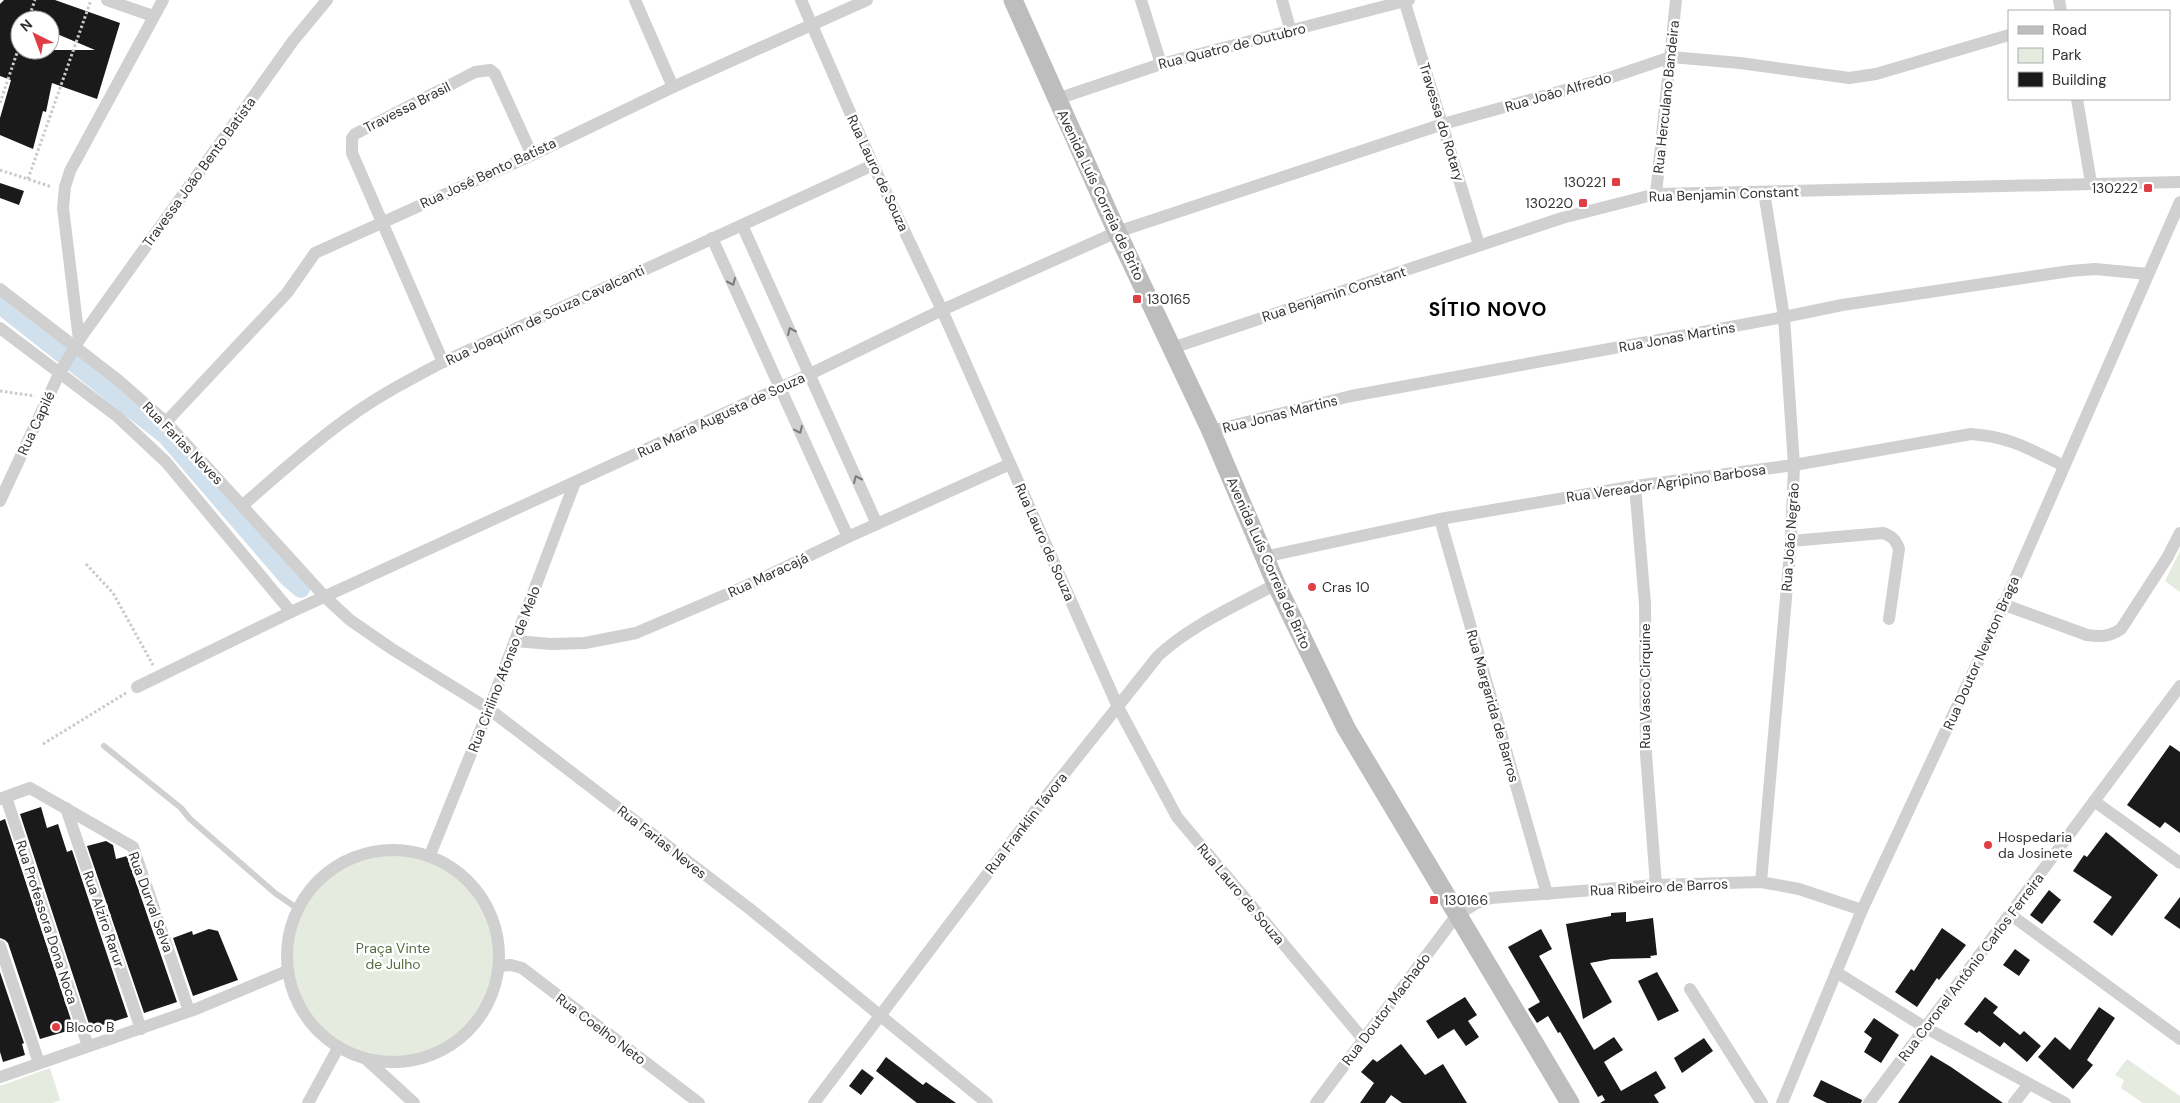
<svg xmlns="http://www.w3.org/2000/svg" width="2180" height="1103" viewBox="0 0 2180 1103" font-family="'DM Sans',sans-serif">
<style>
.green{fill:#e5ebdf}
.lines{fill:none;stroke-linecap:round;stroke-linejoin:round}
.canal{stroke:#d0e0ed;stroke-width:18}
.building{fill:#1a1a1a;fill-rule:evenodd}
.path{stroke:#cacaca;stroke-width:3;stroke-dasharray:2.5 2.5;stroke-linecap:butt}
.service{stroke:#d0d0d0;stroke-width:6}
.minor{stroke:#d0d0d0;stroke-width:12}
.secondary{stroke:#bdbdbd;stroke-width:19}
.oneway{stroke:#7a7a7a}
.poi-dot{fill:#e03e45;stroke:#fff;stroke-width:2}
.labels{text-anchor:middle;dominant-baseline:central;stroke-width:5;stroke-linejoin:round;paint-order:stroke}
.street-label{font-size:14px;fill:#333;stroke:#fff}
.poi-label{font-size:14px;fill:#333;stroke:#fff;text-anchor:start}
.park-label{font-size:14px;fill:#546e40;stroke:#fff}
.district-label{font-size:19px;font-weight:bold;letter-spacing:1px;fill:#000;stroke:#fff}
</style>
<rect width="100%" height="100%" fill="#fff"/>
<g class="green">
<path d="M2180,551V592L2165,581Z"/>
<circle cx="393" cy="956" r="106"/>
<path d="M2127,1059L2180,1096V1103H2143L2121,1088L2124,1080L2115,1075Z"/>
<path d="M50,1068L60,1100L53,1103H0V1086Z"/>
</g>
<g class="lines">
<path class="canal" d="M0,305L166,436L288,578L301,589"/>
</g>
<g class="building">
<path d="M4,0H55L120,23L97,99L52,83L46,112L43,111L33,149L0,135V118L11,80L0,76V4ZM20,20H50V31L95,50H16Z"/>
<path d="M0,183L24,191L19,205L0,198Z"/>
<path d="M2170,745L2180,752V833L2165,822L2160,828L2127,805Z"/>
<path d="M41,807L47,828L58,824L67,852L72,850L128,1017L93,1028L91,1024H89L20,814Z"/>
<path d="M5,819L74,1029L40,1039L8,943L5,940L0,938V821Z"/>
<path d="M2106,832L2158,875L2112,936L2093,922L2112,897L2073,871L2084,855L2087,857Z"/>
<path d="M106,841L113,845L116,859L127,856L177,1002L144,1013L87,846Z"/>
<path d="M2049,890L2061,900L2042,924L2030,915Z"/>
<path d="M2180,897V929L2164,918Z"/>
<path d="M1626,912V922L1653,918L1657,955L1650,956L1651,958L1611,959L1590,963L1612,1002L1583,1019L1566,924L1611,916V913Z"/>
<path d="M1942,928L1966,945L1939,980L1937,978L1917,1007L1895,992L1911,969L1914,971Z"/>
<path d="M209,929L218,931L238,980L193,996L173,938L192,931L193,935Z"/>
<path d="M1541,929L1552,949L1539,956L1594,1050L1614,1037L1623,1050L1604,1062L1621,1091L1656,1071L1666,1088L1654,1095L1659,1103H1600L1605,1100L1602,1095L1598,1097L1560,1032L1558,1033L1548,1016L1537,1023L1528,1009L1540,1002L1508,947Z"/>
<path d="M2015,949L2030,960L2019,976L2003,965Z"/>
<path d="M0,972L24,1043L22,1044L25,1055L3,1062L0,1052Z"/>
<path d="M1657,972L1679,1011L1658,1021L1638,981Z"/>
<path d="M1465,997L1477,1015L1468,1021L1479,1037L1466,1046L1454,1029L1438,1039L1426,1021Z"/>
<path d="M1985,997L1998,1007L1993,1013L2020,1035L2024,1031L2041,1046L2027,1062L2004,1042L2000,1047L1979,1031L1977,1033L1964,1024Z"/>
<path d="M2099,1007L2115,1018L2087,1060L2093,1065L2073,1089L2038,1057L2055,1037L2070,1050Z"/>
<path d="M1874,1018L1899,1035L1881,1063L1864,1052L1872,1038L1864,1032Z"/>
<path d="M1704,1038L1713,1051L1682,1073L1674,1058Z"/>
<path d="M1401,1044L1425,1075L1443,1064L1467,1103H1402L1391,1095L1385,1103H1360L1374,1083L1361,1072L1373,1059L1377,1062Z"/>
<path d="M1931,1055L1951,1067L2003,1103H1898Z"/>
<path d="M886,1057L923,1085L926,1082L956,1103H917L876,1071Z"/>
<path d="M862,1069L874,1078L861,1095L849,1086Z"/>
<path d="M1821,1080L1862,1100L1861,1103H1827L1813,1096Z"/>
</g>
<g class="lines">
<g class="path">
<path d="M28,20L35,0"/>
<path d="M0,103L20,44"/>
<path d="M0,170L52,187"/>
<path d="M28,179L91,0"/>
<path d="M0,391L35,396"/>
<path d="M86,564L113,593L153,665"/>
<path d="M43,744L126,693"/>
</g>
<path class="service" d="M104,746L181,808L190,819L275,893L298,909"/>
<g class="minor">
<path d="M107,0L153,16"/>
<path d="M635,0L673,87"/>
<path d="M801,0L873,165L942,310L1118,707L1177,817L1363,1039"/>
<path d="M1141,0L1161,64"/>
<path d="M1282,0L1291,32"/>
<path d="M1404,0L1479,245"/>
<path d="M2059,0L2061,11"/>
<path d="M1057,99L1161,64L1409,0"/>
<path d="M2077,99L2091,183"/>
<path d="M1656,194L1676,0"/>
<path d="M742,225L877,524"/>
<path d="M712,238L848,537"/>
<path d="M0,289L118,380L166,422L325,597L350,620L392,649L489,709L750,909L987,1103"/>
<path d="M0,328L118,417L166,462L291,612L810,374L942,310L1117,232L1443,124L1612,77L1671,57L1740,63L1849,78L1876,74L2009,35"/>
<path d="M79,340L63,208L65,187L70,171L163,0"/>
<path d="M1172,348L1562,218L1656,194L2180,182"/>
<path d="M443,362L352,153V138L355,134L475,72L490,70L495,74L532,155"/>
<path d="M166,422L287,293L315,253L532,155L673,87L867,0"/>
<path d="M1211,431L1351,396L1784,317L1842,305L2070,271L2095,269L2148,274"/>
<path d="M1635,486L1645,604L1646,754L1656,885"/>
<path d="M0,501L59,374L79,340L293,41L327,0"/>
<path d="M243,505C277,476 311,444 348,418C378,396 411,379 443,362L873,165"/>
<path d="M1440,519L1547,894"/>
<path d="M1791,541L1883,533C1892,536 1896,540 1899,549L1889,619"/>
<path d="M1264,557L1440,519L1635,486L1794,465L1971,434C2011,437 2029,449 2064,466"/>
<path d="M2002,604L2087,635C2100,637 2109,637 2121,629L2167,558L2180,533"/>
<path d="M515,641L551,644L585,643L636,633L746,586L848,537L1010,464"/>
<path d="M137,687L291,612"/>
<path d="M6,797L88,1046"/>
<path d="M0,799L30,788L133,847L189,1011"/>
<path d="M2094,801L2180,863"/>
<path d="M66,808L141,1029"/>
<circle cx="393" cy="956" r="106"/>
<path d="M430,855L489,709L575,482"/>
<path d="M1761,882L1791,541L1794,465L1784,317L1764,192"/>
<path d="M2011,915L2180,1039"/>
<path d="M0,946L39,1063"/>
<path d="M500,966L511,965L522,968L699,1103"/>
<path d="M1836,972L1926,1028L2065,1103"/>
<path d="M1690,989L1762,1103"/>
<path d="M366,1059L414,1103"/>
<path d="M0,1077L196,1009L287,971"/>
<path d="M308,1103L338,1048"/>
<path d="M814,1103L1044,799L1158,656C1191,625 1236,606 1276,584"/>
<path d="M1316,1103L1456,916L1475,904L1491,898L1656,885L1761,882L1799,889L1862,910"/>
<path d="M1782,1103L1862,910L1990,636L2180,202"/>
<path d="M1869,1103L2180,686"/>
<path d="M2014,1103L2029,1084"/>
</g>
<path class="secondary" d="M1013,0L1117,232L1211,431L1276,584L1346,728L1570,1103"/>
</g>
<defs><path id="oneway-chevron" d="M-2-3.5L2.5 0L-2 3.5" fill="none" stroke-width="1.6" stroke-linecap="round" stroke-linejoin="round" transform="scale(1.25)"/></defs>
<g class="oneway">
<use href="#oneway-chevron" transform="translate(732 282) rotate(66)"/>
<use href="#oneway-chevron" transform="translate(791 331) rotate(-114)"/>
<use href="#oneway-chevron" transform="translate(799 430) rotate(65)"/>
<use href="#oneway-chevron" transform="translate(857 479) rotate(-114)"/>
</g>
<g class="poi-dot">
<rect x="1611" y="177" width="10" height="10" rx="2.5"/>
<rect x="2143" y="183" width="10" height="10" rx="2.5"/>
<rect x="1578" y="198" width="10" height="10" rx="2.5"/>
<rect x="1132" y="294" width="10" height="10" rx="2.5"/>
<circle cx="1312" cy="587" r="5"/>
<circle cx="1988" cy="845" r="5"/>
<rect x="1429" y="895" width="10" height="10" rx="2.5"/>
<circle cx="56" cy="1027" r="5"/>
</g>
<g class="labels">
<g class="street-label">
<text transform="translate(1232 46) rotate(-14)">Rua Quatro de Outubro</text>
<text transform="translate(1558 92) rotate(-16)">Rua João Alfredo</text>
<text transform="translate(1666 97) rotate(-84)">Rua Herculano Bandeira</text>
<text transform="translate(407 107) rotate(-27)">Travessa Brasil</text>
<text transform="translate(1442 122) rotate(73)">Travessa do Rotary</text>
<text transform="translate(199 172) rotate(-54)">Travessa João Bento Batista</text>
<text transform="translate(488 173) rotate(-25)">Rua José Bento Batista</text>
<text transform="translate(878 173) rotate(65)">Rua Lauro de Souza</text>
<text transform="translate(1724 194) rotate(-2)">Rua Benjamin Constant</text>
<text transform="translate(1101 195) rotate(65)">Avenida Luís Correia de Brito</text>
<text transform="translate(1334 294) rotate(-18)">Rua Benjamin Constant</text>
<text transform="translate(545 315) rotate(-25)">Rua Joaquim de Souza Cavalcanti</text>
<text transform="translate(1677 337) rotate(-10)">Rua Jonas Martins</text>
<text transform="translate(1280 414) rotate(-14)">Rua Jonas Martins</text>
<text transform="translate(721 415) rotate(-25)">Rua Maria Augusta de Souza</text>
<text transform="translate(36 423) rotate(-65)">Rua Capilé</text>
<text transform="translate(183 443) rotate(46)">Rua Farias Neves</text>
<text transform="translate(1666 483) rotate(-8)">Rua Vereador Agripino Barbosa</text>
<text transform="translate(1790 537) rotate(-86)">Rua João Negrão</text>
<text transform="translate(1045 542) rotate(66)">Rua Lauro de Souza</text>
<text transform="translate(1269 563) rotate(66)">Avenida Luís Correia de Brito</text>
<text transform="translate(768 575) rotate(-25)">Rua Maracajá</text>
<text transform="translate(1981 653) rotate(-66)">Rua Doutor Newton Braga</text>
<text transform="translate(504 669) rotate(-69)">Rua Cirilino Afonso de Melo</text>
<text transform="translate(1645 686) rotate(-90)">Rua Vasco Cirquine</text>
<text transform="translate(1493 706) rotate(74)">Rua Margarida de Barros</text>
<text transform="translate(1026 823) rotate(-52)">Rua Franklin Távora</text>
<text transform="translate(662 842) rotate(38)">Rua Farias Neves</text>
<text transform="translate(1659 887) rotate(-3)">Rua Ribeiro de Barros</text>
<text transform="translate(1241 894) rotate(50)">Rua Lauro de Souza</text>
<text transform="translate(151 902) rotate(70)">Rua Durval Selva</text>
<text transform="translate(104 919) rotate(71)">Rua Alziro Rarur</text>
<text transform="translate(47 922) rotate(72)">Rua Professora Dona Noca</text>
<text transform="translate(1971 967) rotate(-53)">Rua Coronel Antônio Carlos Ferreira</text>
<text transform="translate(1386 1009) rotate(-53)">Rua Doutor Machado</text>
<text transform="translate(601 1029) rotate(37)">Rua Coelho Neto</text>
</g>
<g class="poi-label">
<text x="1606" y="182" text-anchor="end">130221</text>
<text x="2138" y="188" text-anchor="end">130222</text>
<text x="1573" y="203" text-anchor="end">130220</text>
<text x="1147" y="299">130165</text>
<text x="1322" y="587">Cras 10</text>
<text x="1998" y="837">Hospedaria<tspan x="1998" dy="16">da Josinete</tspan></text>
<text x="1444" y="900">130166</text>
<text x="66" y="1027">Bloco B</text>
</g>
<g class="park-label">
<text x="393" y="948">Praça Vinte<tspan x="393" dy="16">de Julho</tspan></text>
</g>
<g class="district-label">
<text x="1488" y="309">SÍTIO NOVO</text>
</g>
</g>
<rect x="2008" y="10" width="162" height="90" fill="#ffffff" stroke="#adadad"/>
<rect x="2018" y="26" width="25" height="8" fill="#bdbdbd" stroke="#adadad"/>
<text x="2052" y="35" font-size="15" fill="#333333">Road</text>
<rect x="2018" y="48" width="25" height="15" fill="#e5ebdf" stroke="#adadad"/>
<text x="2052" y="60" font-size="15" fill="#333333">Park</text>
<rect x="2018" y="72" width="25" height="15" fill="#1a1a1a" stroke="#adadad"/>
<text x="2052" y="85" font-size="15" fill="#333333">Building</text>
<g transform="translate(35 35) rotate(318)"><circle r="24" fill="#ffffff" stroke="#adadad"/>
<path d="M0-4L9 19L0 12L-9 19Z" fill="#e03e45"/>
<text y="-8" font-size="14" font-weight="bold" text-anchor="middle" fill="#333333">N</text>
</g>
</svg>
